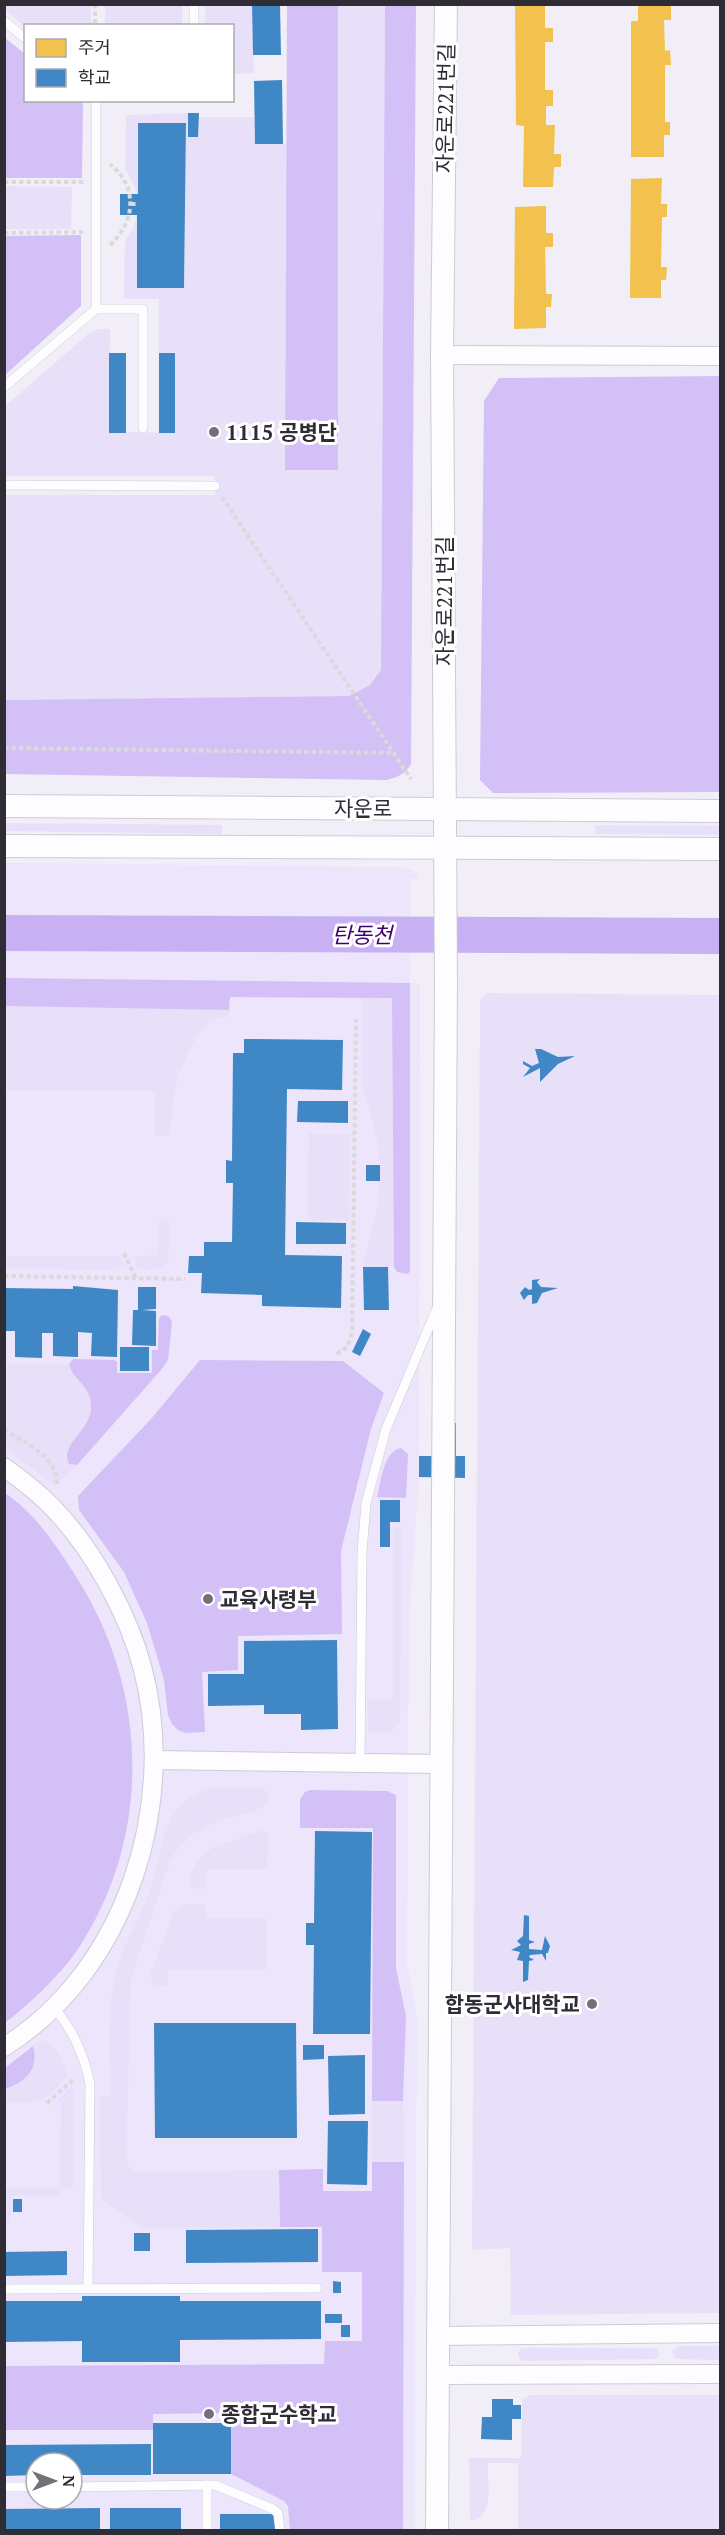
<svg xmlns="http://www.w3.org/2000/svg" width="725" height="2535" viewBox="0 0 725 2535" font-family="'PT Serif','Noto Sans KR',serif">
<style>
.built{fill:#ece5fb;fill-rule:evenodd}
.green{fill:#e8e0f9}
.forest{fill:#d3c0f6}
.homes{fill:#f2c14e}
.schools{fill:#3f88c5}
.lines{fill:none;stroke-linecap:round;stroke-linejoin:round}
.river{stroke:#c8b1f2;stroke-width:36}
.service-casing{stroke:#cecbd4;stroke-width:10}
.minor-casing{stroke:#cecbd4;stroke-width:20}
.tertiary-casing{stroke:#cecbd4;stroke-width:24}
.path{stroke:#dad9dc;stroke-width:4;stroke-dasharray:4.5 3;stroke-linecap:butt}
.service{stroke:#fdfcfe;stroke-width:9}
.minor{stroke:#fdfcfe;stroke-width:18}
.tertiary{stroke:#fdfcfe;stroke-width:22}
.poi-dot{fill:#73707a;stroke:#fff;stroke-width:2}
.labels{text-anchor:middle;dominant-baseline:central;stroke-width:6;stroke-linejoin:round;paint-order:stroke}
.street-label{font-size:21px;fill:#2f2c36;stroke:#fff}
.poi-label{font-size:21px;font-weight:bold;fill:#2f2c36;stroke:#fff;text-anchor:start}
.water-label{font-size:22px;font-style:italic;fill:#3e0371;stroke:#fff}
</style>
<rect width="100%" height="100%" fill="#f1eef8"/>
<path class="built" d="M5,863L401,867L414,871L419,879H410V983H420L419,1477L409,1622L407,1964L417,2016L414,2530H5ZM36,2463H72V2499H36Z"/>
<g class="green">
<path d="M5,4L91,5V25L25,27L5,9Z"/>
<rect x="105" y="5" width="77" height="20"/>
<path d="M205,5H252L254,73L233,74L232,26H205Z"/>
<path d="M338,5H385L381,670L370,685L349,696L5,700V495H215V476H5L4,407L86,336L98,329H110L109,432L175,433V353H159V299H125L124,297L125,241L133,229L137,215V288H184L186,124L138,123V194L125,168L126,115L188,113L189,137H198V117H254L255,144H286L285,469H338Z"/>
<path d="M5,186L72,187L71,229H5Z"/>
<path d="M5,823L222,825V834L5,831Z"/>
<path d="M595,825L720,826V835L595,834Z"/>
<path d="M487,993L720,995V2313L511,2315L510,2248L472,2250L480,1000Z"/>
<path d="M362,998H392L394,1267H363L378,1206L380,1165L377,1139L362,1082Z"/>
<path d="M4,1006L229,1010V1015L207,1023L196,1037L178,1075L173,1097L170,1132L167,1136H155V1091H5Z"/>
<path d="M309,1133L350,1134L349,1220H308Z"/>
<path d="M163,1219L170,1224L168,1262C161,1270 145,1272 136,1266V1257L157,1255L159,1221Z"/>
<path d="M5,1256H115L122,1260L123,1265L115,1270L5,1268Z"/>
<path d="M69,1364C74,1382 93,1385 91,1410C89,1432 58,1446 69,1464L77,1465L54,1485L5,1448L4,1365Z"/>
<path d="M394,1527H402L400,1720C394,1735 382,1732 368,1732V1701L393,1700Z"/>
<path d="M219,1787L263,1789L268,1794V1802C262,1810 252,1811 243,1814C208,1824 187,1830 169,1863L131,1979L126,2159L129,2168L140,2173L279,2170L280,2227L145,2228L140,2227L101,2199L100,2096H110C110,2055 106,2009 117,1968C126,1939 143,1913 152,1884C168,1838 161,1798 219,1787Z"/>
<path d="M262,1830L268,1834L267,1869H206V1889H195L189,1886V1876L201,1857L212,1848Z"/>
<path d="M185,1904H205L206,1918H267V1970H168V1987L154,1985L150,1974L175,1910Z"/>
<path d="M42,2040C57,2043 62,2063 68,2075C47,2102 38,2103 5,2103L4,2089C24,2083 40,2069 33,2046Z"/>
<path d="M72,2086L74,2094L73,2188H61L60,2195L11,2196V2222L5,2224V2188H60L61,2103H55Z"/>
<path d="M372,2101H403L404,2162H372Z"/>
<path d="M679,2346H720V2360L675,2359L672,2351Z"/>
<path d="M522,2348H655L658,2349L659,2356L656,2359L522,2361L518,2356V2352Z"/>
<path d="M530,2395H720V2530H518V2463H488C487,2482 496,2517 470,2521L469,2458H521L522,2400Z"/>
</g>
<g class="forest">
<path d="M287,5H338V470H285Z"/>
<path d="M385,5H416L411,764C405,774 398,777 387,780L5,774V700L349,696L370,685L381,670Z"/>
<path d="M4,37L25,54L26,100L81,101L83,105L82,178H5Z"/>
<path d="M81,235V306L5,375V236Z"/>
<path d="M720,376V792L493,793L480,780L484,401L499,378Z"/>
<path d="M5,978L410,983V1271L408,1274L397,1272L394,1267L392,998L230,997L229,1010L5,1006Z"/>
<path d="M162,1315L168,1316L172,1321L168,1360L161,1370L77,1465L69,1464C59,1446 89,1431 91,1410C93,1385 73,1382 69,1364L73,1359L114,1360L117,1362V1373H152V1350H158L159,1318Z"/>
<path d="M200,1360L343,1361L384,1393L371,1429L341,1551L342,1634L238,1636V1670L202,1672L205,1732L186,1733L178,1730L172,1724L168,1715L164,1680L147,1623L124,1572L79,1510L78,1496L151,1419Z"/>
<path d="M401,1448L408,1454L406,1498L377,1497C381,1483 383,1451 401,1448Z"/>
<path d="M5,1493C35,1513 56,1545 75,1575C149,1689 153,1835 78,1949C58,1978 31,2002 5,2023Z"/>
<path d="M310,1790L387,1791L396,1795V1968L406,2016L403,2101H372L373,1828H300V1800L305,1792Z"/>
<path d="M33,2046C40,2069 24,2083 5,2089V2068Z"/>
<path d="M372,2162H404L403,2530H290L288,2506L284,2501L231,2474L230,2413L153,2414V2430H5L4,2366L324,2364L325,2341H362V2272H322V2227H280L279,2170L323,2169V2191H372Z"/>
</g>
<g class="homes">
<path d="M515,4H545V28H553V42H545V90H553V106H546V125H555L554,154H561V167H554L553,187H523L524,126L516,125Z"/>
<path d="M638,4H671V20H664L665,51L670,50L671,65H665V122H670V135H664V157H631V21H638Z"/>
<path d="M662,178L661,204H667V217H662L661,267H667L666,280H661V298H630L631,179Z"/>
<path d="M546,206V233H553V247H545L546,294H552L551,307H546V328L514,329L515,207Z"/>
</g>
<g class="schools">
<path d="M252,4H280L281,55H253Z"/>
<path d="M282,80L283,144H255L254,81Z"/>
<path d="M188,113H199L198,137H188Z"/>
<path d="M138,123H186L184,288H137V215H120V194H138Z"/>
<rect x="109" y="353" width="17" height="80"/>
<rect x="159" y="353" width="16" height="80"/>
<path d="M244,1039L343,1040L342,1090L287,1089L285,1255L342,1256L341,1308L262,1306V1295L201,1293L202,1273H188L189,1256H204V1242H232L233,1183H226V1160L232,1161L233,1053H244Z"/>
<path d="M535,1049H541L558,1057L575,1056L558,1064L540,1082V1068L523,1077L530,1068L523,1064V1061L532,1066L539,1063Z"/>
<path d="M298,1101H348V1123L297,1122Z"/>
<rect x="366" y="1165" width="14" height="16"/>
<path d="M296,1222L346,1223V1244H296Z"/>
<path d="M363,1267H388L389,1310H364Z"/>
<path d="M540,1279L537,1282L541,1287L558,1288L542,1293L537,1303L532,1304V1295H528L524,1300L520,1293L525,1287L529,1290L532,1289V1280Z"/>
<path d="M73,1286L118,1290L117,1357L91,1356L92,1333L78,1332V1357L53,1356V1333H42V1358L15,1357V1331H4V1288L73,1289Z"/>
<path d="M138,1287H156V1309L142,1310L156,1311V1346L132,1345L133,1310H138Z"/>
<path d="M363,1329L371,1334L360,1356L352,1352Z"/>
<rect x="120" y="1347" width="29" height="24"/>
<path d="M434,1423H456V1456H465V1478L419,1477V1456H434Z"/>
<path d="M380,1500H400V1522H390V1547H380Z"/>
<path d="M337,1640L338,1729L301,1730V1714H264V1705L208,1706V1674H244V1641Z"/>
<path d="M315,1831L372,1832L370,2034H313L314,1945H306V1923H314Z"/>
<path d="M524,1915L529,1916V1940L535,1942L529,1944V1949L542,1950L545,1936L550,1946L548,1953H546V1961L542,1954L530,1955L529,1957L534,1960L529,1961L528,1980L523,1982V1961L517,1960L520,1952L511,1950L521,1945L517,1941L523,1936Z"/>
<path d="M154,2023H296L297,2138H155Z"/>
<path d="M303,2045H324V2059L303,2060Z"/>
<path d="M365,2055V2114L329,2115L328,2056Z"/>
<path d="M328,2121H368L367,2185L327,2184Z"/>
<rect x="13" y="2199" width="9" height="13"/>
<path d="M318,2229V2262L186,2263V2230Z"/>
<rect x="134" y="2233" width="16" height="18"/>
<path d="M67,2251V2275L4,2276V2252Z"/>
<path d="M333,2281L341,2282V2293H333Z"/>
<path d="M82,2296H180V2301H321V2339L180,2340V2362H82V2341L4,2342V2301H82Z"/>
<rect x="325" y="2314" width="17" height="9"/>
<rect x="341" y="2325" width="9" height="12"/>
<path d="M492,2399H513V2405H521V2419H512V2440L481,2439L482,2417H492Z"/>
<rect x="153" y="2423" width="78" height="51"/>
<path d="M151,2444V2475H72V2463H36V2475L4,2476V2445Z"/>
<path d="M100,2508V2530H4V2509Z"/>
<rect x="110" y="2508" width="71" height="22"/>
<rect x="220" y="2514" width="55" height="16"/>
</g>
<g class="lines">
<path class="river" d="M4,933L720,936"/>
<defs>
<g id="service">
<path d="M194,4V26"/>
<path d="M4,21L26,39"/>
<path d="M96,309H143V428"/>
<path d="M4,387L96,309V100"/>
<path d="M4,485L215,486"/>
<path d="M360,1763L362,1552L366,1503L386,1429L437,1308"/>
<path d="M54,2007C73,2031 84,2054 90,2084L88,2289"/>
<path d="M4,2289L317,2288"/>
<path d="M207,2485V2530"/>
<path d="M4,2487H36"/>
<path d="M72,2487L215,2485L273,2509L278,2513L280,2530"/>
</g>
<g id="minor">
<path d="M442,355L720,356"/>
<path d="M4,1467C22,1480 39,1493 53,1508C93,1549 129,1615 143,1670C178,1805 126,1971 4,2047"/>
<path d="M154,1760L441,1764"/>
<path d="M438,2336L720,2333"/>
<path d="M437,2375L720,2374"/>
</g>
<g id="tertiary">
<path d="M4,806L720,811"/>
<path d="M4,846L720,849"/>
<path d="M437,2530L446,984L442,355L446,4"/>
</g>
</defs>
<use href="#service" class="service-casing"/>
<use href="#minor" class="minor-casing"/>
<use href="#tertiary" class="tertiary-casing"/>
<g class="path">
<path d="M95,4V26"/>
<path d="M4,182H83"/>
<path d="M131,204H137"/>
<path d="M4,233L83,232"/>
<path d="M110,245C136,221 138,187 110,164"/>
<path d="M222,497L411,779"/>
<path d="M4,748L394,753"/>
<path d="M124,1253L136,1278"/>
<path d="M4,1276L185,1279"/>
<path d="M337,1354L347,1347L352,1333L356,1019"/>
<path d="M4,1430C23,1441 63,1460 56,1487"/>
<path d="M47,2103L73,2080"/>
</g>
<use href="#service" class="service"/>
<use href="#minor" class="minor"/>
<use href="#tertiary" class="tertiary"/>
</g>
<g class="poi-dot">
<circle cx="214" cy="432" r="6"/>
<circle cx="208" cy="1599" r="6"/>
<circle cx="592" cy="2004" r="6"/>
<circle cx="209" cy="2414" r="6"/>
</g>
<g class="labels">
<g class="street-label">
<text transform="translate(445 108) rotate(-89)">자운로221번길</text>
<text transform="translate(444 601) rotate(-90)">자운로221번길</text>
<text x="363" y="808">자운로</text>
</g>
<g class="poi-label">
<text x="226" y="432">1115 공병단</text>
<text x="220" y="1599">교육사령부</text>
<text x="580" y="2004" text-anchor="end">합동군사대학교</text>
<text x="221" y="2414">종합군수학교</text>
</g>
<g class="water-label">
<text x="362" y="934">탄동천</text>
</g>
</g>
<rect width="725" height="2535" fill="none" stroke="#2f2c36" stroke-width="12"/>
<rect x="24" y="24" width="210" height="78" fill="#ffffff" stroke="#acabaf" stroke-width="1.5"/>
<rect x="36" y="39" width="30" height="18" fill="#f2c14e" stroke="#acabaf" stroke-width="1.5"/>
<text x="78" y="54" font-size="18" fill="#2f2c36">주거</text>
<rect x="36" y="69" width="30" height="18" fill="#3f88c5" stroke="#acabaf" stroke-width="1.5"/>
<text x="78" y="84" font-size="18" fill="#2f2c36">학교</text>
<g transform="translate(54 2481) rotate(90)"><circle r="28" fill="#ffffff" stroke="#acabaf" stroke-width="1.5"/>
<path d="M0-4.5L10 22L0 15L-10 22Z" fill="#73707a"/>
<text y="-9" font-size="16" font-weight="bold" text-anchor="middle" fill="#2f2c36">N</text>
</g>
</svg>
